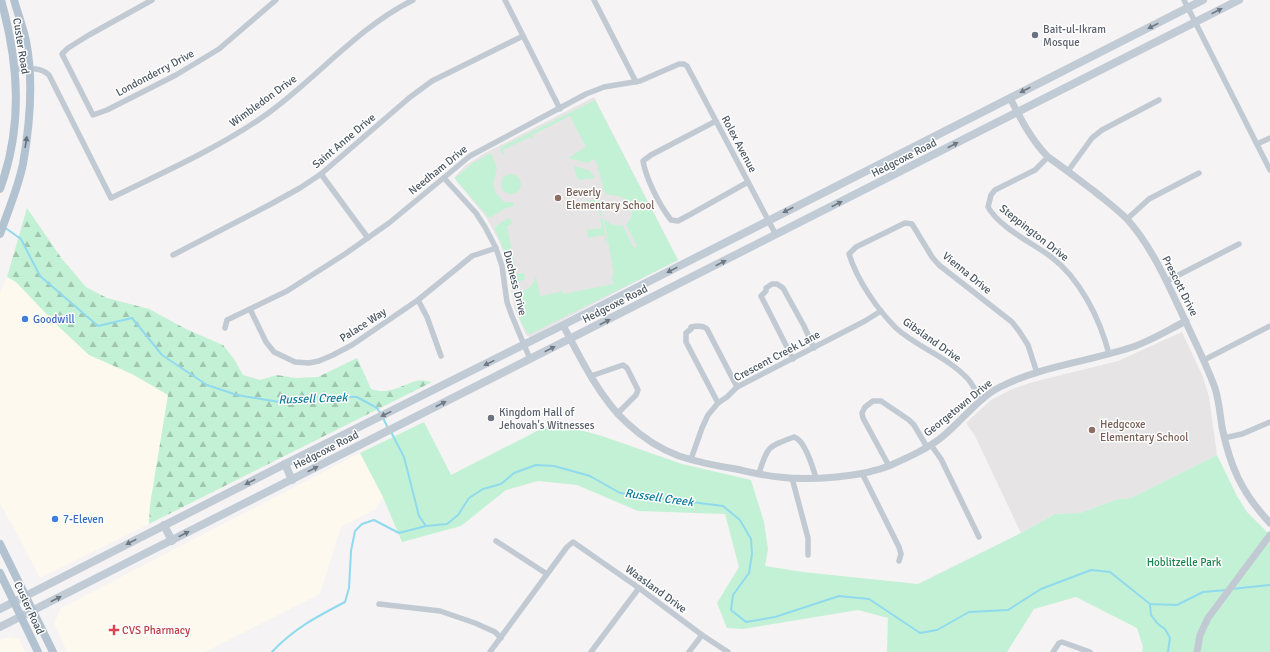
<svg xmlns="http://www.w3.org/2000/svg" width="1270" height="652" viewBox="0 0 1270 652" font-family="Signika,sans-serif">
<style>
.commercial{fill:#fdf9ef}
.education{fill:#e6e4e5}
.green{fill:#c3f1d5}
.forest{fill:url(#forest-firs)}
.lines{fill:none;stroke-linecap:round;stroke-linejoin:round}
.stream{stroke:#90daee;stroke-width:2}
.minor{stroke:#c1cad2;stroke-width:5.5}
.tertiary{stroke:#c1cad2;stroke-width:7}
.secondary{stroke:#c1cbd6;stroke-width:8}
.primary{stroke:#b3c2d1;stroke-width:8}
.oneway{fill:#6e7984}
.oneway2{fill:#64717d}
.worship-dot{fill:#6b7280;stroke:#fff;stroke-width:1.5}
.education-dot{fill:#8d6e63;stroke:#fff;stroke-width:1.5}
.shop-dot{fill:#3f7fe0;stroke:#fff;stroke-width:1.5}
.health-dot{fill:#e0444e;stroke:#fff;stroke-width:1.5}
.labels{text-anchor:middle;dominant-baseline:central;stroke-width:3;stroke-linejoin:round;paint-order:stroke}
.worship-label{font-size:11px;fill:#5b616d;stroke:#fff;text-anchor:start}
.street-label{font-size:11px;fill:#4a5661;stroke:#fff}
.education-label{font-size:11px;fill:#785e54;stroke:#fff;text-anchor:start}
.shop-label{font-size:11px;fill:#366cbe;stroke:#fff;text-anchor:start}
.park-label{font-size:11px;fill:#17864f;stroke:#fff}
.health-label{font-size:11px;fill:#be3a42;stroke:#fff;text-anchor:start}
.water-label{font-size:12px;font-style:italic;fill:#0c7c9b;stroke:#fff}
</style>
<defs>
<pattern id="forest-firs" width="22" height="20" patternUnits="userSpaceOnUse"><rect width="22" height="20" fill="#c3f1d5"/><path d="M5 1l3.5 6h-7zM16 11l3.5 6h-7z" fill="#a0c6b0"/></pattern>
</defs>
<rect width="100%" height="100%" fill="#f5f3f3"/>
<g class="commercial">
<path d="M7,277L16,282L57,325L89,355L132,374L168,395L150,505L149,524L40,578L15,530L0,504V293Z"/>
<path d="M360,453L383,497L376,509L341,527L320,594L205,652H67L54,623L61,608Z"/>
<path d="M8,637L19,639L25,652H0V640Z"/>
</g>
<g class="education">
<path d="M594,97L678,260L530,337L526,335L514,307L508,269L500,243L486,217L454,178L465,166L485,153Z"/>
<path d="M1182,332L1203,377L1209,397L1217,455L1131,498L1118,499L1080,513L1055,514L1021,533L975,436L966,423L991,400L1012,389L1033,382L1118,361Z"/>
</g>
<g class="green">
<path d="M595,100L678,260L530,334C521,329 515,304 514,294C526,289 531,291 536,276L540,296L560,292L562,290L563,294L613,284L612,275L614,274L604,219L612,225L623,226L634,248L637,246L626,225C627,222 630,220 631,217C635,207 627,197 617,196C612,195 609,196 605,192C600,185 603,176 597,168L598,166L594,159L588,163L568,158L575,154V153L586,147L570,116L532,135L533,140L530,137L503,150L505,154L504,155L500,150L501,147Z"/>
<path d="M491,153L497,168L493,184L496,193L504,202H513L514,206L506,208L489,218L456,180V177L473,163Z"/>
<path d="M574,166L589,170L595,178L580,180L577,178Z"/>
<circle cx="511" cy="184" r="10"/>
<path d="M595,190H597L602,216H600L598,207L583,210L582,202L597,199Z"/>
<path d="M508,218L511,219L512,224L507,226L516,273L515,274L523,273L525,275V279L519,282L513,283L512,281L508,261L495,229L496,226Z"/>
<path d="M600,218L603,220L607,244H606L604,235L588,238L587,230L602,228Z"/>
<path d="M424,422L451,475L545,427L576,429L602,436L682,464L751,480L764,522L768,549L765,566L803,572L918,584L1021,533L1055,514L1080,513L1118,499L1131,498L1217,455L1237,496L1247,512L1270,535V652H1142L1143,647L1137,628L1076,597L1034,609L1007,652H887L888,618L858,610L743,629L727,628L717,603L739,567L725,514L638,511L577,485L538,481L506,490L461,526L402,542L383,497L360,453Z"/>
</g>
<path class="forest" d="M27,208L62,259L86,287L107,298L149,309L186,329L223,345L234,359L243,375L260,380L277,375L295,378L318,377L357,358L371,389C389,395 400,386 416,381C421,379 427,381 432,382L149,524L150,505L168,395L132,374L89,355L57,325L16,282L7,277Z"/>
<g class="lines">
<g class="stream">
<path d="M4,227L21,239L40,276L98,326L132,318L162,355L207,385L237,395L279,402L330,396L357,397L377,408L381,414"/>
<path d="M383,418L388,428"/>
<path d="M391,432L404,457L419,516L426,526"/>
<path d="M1231,589L1270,585"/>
<path d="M1150,605L1151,615L1158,624L1165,629L1170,638L1168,652"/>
<path d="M272,652C293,629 318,616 345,602L349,588L351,551L355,531L362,524L374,520L399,533L426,526L447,524L458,515L469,498L483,489L501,484L514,473L536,465L554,466L590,476L620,493L723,506L740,520L751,539L752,554L749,573L733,595L731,610L746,622L775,617L839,596L869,599L920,633L937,630L969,612L1008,610L1041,589L1091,570L1110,572L1150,604L1177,605L1203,592L1227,590"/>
</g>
<g class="minor">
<path d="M152,0L89,35L68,48L62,54L93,115L107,110L176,75L219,49L276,0"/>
<path d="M505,0L560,109"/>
<path d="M594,0L636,82"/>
<path d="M1184,0L1270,170"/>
<path d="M15,69C27,69 39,66 49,75L111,198C164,172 219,148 267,114C317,78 357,28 413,0"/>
<path d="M716,121L651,155L643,161C646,179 660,206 671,220L678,221L691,214L748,182"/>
<path d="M1257,144L1270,138"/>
<path d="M1048,157L1035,170L995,190L991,195L988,207C999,227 1032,243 1050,256C1080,278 1100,319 1109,354"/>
<path d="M1068,171L1092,138L1102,130L1159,100"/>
<path d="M321,174L368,238"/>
<path d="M444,178L476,213L485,227L496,248L502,266L507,302L512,316L530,359"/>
<path d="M1127,219L1149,199L1199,173"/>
<path d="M173,255L271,204L300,188L321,174L409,98L432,81L523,36"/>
<path d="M1167,281L1239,244"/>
<path d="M418,300L427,317L441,356"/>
<path d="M250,309L266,342L274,352L295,362L309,363L319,361L333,355L352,345L418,300L472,256L496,248"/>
<path d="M225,328L227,320L287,291L345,254L389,223L470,156L586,94L604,87L640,81L679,64H684L687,66L776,235"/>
<path d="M793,359L761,296L766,291V288L772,284H777L783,288L804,326L814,348"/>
<path d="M1204,360L1270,326"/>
<path d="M591,376L623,365L627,368L638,390L636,395L617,414"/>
<path d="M981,400C977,393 973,385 968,379C948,357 918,348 896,328C877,309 857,280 849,254L856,247L905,223L912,224L932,257L939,265L1012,322L1019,331L1028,345L1037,373"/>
<path d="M718,403L686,342V333L691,329V327C697,326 703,325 707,329L737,387"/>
<path d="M1224,438L1242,434L1270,422"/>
<path d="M931,445L941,459L979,537"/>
<path d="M691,459L702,428L708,415L718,403L727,397L737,387L865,321L881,311"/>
<path d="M889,466L863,418L862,413L865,407L873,401H881L909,420L914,425L927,447"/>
<path d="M759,473C768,446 767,447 794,437C805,440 813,468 816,478"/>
<path d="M862,473L899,547L901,554L899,561"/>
<path d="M792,478L808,538V555"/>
<path d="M496,541L547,574"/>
<path d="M379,604L440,611L475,623L495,632L501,638"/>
<path d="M490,652L567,547L573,542L639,588L702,635L728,652"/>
<path d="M591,652L639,588"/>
<path d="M689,652L702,635"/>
<path d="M1053,652L1059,643L1062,642L1090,652"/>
</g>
<g class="tertiary">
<path d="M1010,98C1021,119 1031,140 1048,157C1064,168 1079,180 1094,191C1105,200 1117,209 1127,219C1152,247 1167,282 1183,316C1194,340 1206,363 1215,388C1219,401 1220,414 1222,427C1230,467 1242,493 1270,523"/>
<path d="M563,325C579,356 601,400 627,423C642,437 660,449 679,456C697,462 717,466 736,469C750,472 765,476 779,477C810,481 863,477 891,465C909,457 927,449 942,437C962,421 977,399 1000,387C1039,367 1085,362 1126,349C1148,343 1166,331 1186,321"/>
<path d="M1197,652L1200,635L1208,618L1270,535"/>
</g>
<g class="secondary">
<path d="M285,464L292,480"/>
<path d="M164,525L172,541"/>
<path d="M0,609L285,464L563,325L1203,0"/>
<path d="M0,627L1239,0"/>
</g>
<g class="primary">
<path d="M0,189C23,126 19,64 1,0"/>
<path d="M0,234C8,211 18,188 23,164C30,124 34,81 26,41C23,27 18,14 14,0"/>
<path d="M0,544L53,652"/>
<path d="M0,573L38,652"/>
</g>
</g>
<defs><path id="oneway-solid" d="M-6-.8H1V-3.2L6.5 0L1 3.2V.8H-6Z"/></defs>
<g class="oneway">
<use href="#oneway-solid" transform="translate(1217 11) rotate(-27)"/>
<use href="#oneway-solid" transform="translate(1153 26) rotate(153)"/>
<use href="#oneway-solid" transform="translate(1025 90) rotate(153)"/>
<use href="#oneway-solid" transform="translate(953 145) rotate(-27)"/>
<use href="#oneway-solid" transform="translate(837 204) rotate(-27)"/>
<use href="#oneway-solid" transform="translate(788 210) rotate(153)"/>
<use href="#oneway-solid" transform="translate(721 263) rotate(-27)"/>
<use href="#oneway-solid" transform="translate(672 270) rotate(153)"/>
<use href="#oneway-solid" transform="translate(605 322) rotate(-27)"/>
<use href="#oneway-solid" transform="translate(550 349) rotate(-27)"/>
<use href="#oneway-solid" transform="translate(489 363) rotate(154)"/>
<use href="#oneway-solid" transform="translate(441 404) rotate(-27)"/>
<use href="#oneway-solid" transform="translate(386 414) rotate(154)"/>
<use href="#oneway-solid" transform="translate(313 469) rotate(-27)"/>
<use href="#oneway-solid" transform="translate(250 482) rotate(153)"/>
<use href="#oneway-solid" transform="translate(184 534) rotate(-27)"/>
<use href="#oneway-solid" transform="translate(131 542) rotate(153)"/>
<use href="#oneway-solid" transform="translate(56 599) rotate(-27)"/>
</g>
<use class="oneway2" href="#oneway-solid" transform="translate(26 142) rotate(-81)"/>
<g class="worship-dot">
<circle cx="1035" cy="35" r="4"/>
<circle cx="491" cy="418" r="4"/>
</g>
<g class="education-dot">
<circle cx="558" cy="198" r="4"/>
<circle cx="1092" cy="430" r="4"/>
</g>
<g class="shop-dot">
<circle cx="25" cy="319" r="4"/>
<circle cx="55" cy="519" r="4"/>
</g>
<path class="health-dot" d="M112 624h4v4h4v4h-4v4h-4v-4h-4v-4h4z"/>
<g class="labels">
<g class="worship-label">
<text x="1043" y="29">Bait-ul-Ikram<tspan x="1043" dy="13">Mosque</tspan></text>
<text x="499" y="412">Kingdom Hall of<tspan x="499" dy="13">Jehovah's Witnesses</tspan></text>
</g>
<g class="street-label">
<text transform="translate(21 46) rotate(81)">Custer Road</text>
<text transform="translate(155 73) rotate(-28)">Londonderry Drive</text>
<text transform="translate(263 101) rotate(-36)">Wimbledon Drive</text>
<text transform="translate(344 141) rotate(-40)">Saint Anne Drive</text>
<text transform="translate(739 144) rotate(62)">Rolex Avenue</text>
<text transform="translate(904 158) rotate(-27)">Hedgcoxe Road</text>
<text transform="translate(438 170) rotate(-39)">Needham Drive</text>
<text transform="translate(1034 233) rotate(38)">Steppington Drive</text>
<text transform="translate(967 273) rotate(39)">Vienna Drive</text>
<text transform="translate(515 283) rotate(76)">Duchess Drive</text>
<text transform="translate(1180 286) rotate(63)">Prescott Drive</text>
<text transform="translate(615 304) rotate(-27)">Hedgcoxe Road</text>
<text transform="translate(363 325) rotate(-33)">Palace Way</text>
<text transform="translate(932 340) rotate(35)">Gibsland Drive</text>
<text transform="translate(777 356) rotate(-28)">Crescent Creek Lane</text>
<text transform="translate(958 408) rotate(-39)">Georgetown Drive</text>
<text transform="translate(326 450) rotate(-27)">Hedgcoxe Road</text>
<text transform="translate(656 589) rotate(36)">Waasland Drive</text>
<text transform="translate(29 608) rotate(65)">Custer Road</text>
</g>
<g class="education-label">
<text x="566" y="192">Beverly<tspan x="566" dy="13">Elementary School</tspan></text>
<text x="1100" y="424">Hedgcoxe<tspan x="1100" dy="13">Elementary School</tspan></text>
</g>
<g class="shop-label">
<text x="33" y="319">Goodwill</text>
<text x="63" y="519">7-Eleven</text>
</g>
<g class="park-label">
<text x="1184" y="562">Hoblitzelle Park</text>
</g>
<g class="health-label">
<text x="122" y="630">CVS Pharmacy</text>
</g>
<g class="water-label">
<text transform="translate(313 399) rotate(-2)">Russell Creek</text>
<text transform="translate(659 498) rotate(8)">Russell Creek</text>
</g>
</g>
</svg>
